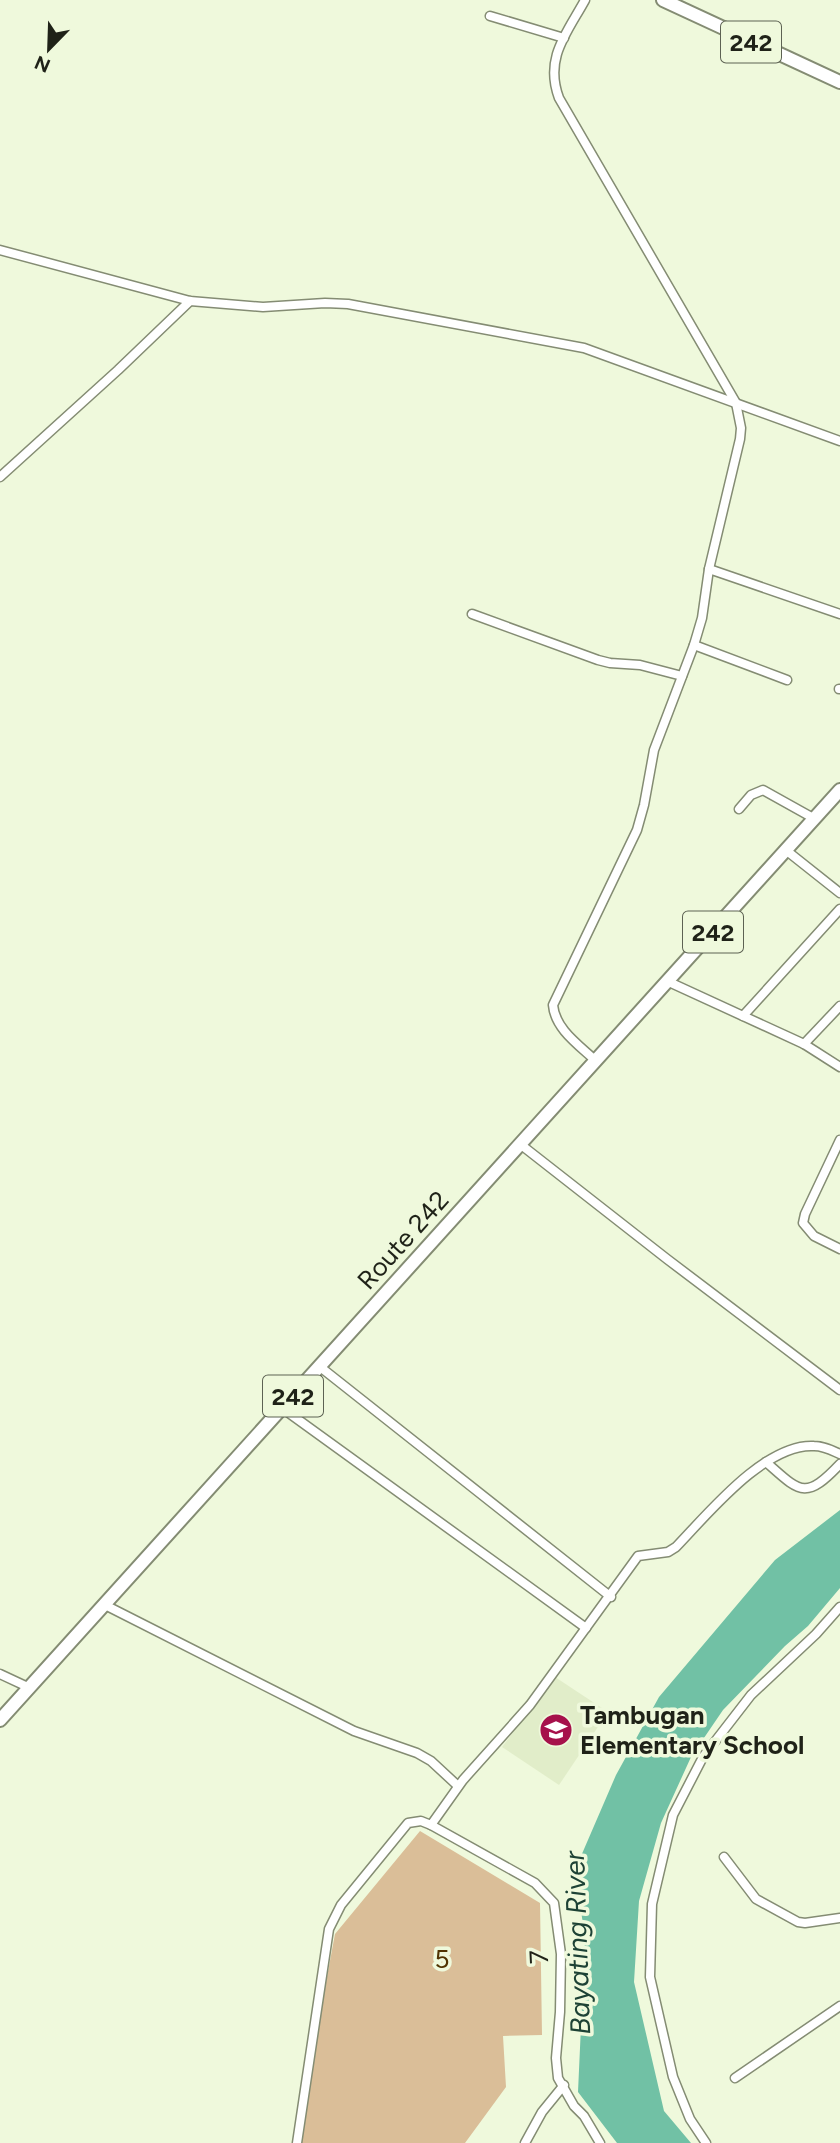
<svg xmlns="http://www.w3.org/2000/svg" width="840" height="2143" viewBox="0 0 840 2143" font-family="Figtree,sans-serif">
<style>
.built{fill:#e1edc9}
.green{fill:#dabe98}
.water{fill:#71c1a5}
.lines{fill:none;stroke-linecap:round;stroke-linejoin:round}
.minor-casing{stroke:#848c73;stroke-width:11}
.primary-casing{stroke:#848c73;stroke-width:16}
.minor{stroke:#fff;stroke-width:8}
.primary{stroke:#fff;stroke-width:12}
.labels{text-anchor:middle;dominant-baseline:central;stroke-width:7;stroke-linejoin:round;paint-order:stroke}
.shield{fill:#eff9dc;stroke:#5d6253;stroke-width:2}
.shield-label{font-size:24px;font-weight:bold;fill:#1f2218}
.street-label{font-size:26px;fill:#1f2218;stroke:#eff9dc}
.poi-label{font-size:26px;font-weight:bold;fill:#1f2218;stroke:#eff9dc;text-anchor:start}
.park-label{font-size:26px;fill:#503402;stroke:#eff9dc}
.water-label{font-size:28px;font-style:italic;fill:#1d4235;stroke:#eff9dc}
</style>
<rect width="100%" height="100%" fill="#eff9dc"/>
<path class="built" d="M555,1677L608,1712L559,1785L502,1747Z"/>
<path class="green" d="M420,1831L540,1903L542,2035L503,2036L506,2087L465,2143H296L335,1934Z"/>
<path class="water" d="M840,1510V1588L808,1626L785,1646L723,1710L691,1757L661,1823L639,1901L634,1982L664,2111L691,2143H617L578,2092L585,1938L575,1870L616,1775L659,1697L775,1560Z"/>
<g class="lines">
<defs>
<g id="minor">
<path d="M585,0C567,33 544,58 559,98L736,403L741,428L740,439L709,569L702,618L694,645L654,750L644,805L637,830L553,1005C555,1029 579,1045 596,1061"/>
<path d="M490,16L564,38"/>
<path d="M0,250L190,301L263,307L325,303L348,304L584,348L840,441"/>
<path d="M0,477L118,370L190,301"/>
<path d="M709,569L840,614"/>
<path d="M472,614L598,660L610,663L640,665L682,676"/>
<path d="M694,645L787,680"/>
<path d="M839,689H840"/>
<path d="M739,809L751,795L763,790L815,819"/>
<path d="M787,851L840,893"/>
<path d="M669,982L804,1044L840,1067"/>
<path d="M743,1016L840,909"/>
<path d="M804,1044L840,1006"/>
<path d="M840,1140L805,1214L803,1223L814,1236L840,1249"/>
<path d="M520,1144L667,1259L840,1390"/>
<path d="M319,1366L611,1597"/>
<path d="M282,1408L586,1628"/>
<path d="M766,1462C800,1492 805,1501 840,1464"/>
<path d="M105,1605L354,1731L417,1753L431,1761L458,1786"/>
<path d="M0,1674L30,1688"/>
<path d="M431,1825L463,1780L530,1705L638,1556L668,1552L676,1547C707,1515 765,1443 814,1446C824,1446 831,1450 840,1454"/>
<path d="M724,1857L756,1899L798,1922L805,1923L840,1918"/>
<path d="M735,2078L840,2006"/>
<path d="M297,2143L329,1929L341,1905L408,1823L421,1821L431,1825L535,1883L554,1903L561,1954L560,2012L556,2058L558,2078L574,2106L584,2116L600,2143"/>
<path d="M525,2143L542,2112L564,2085"/>
<path d="M706,2143L690,2119L673,2077L650,1977L652,1904L673,1815L703,1757L751,1695L816,1634L840,1607"/>
</g>
<g id="primary">
<path d="M663,0L840,82"/>
<path d="M0,1720L840,790"/>
</g>
</defs>
<use href="#minor" class="minor-casing"/>
<use href="#primary" class="primary-casing"/>
<use href="#minor" class="minor"/>
<use href="#primary" class="primary"/>
</g>
<defs>
<symbol id="school-disc" viewBox="-11 -11 22 22"><circle r="9.5" fill="#a6114b" stroke="#eff9dc"/><path d="M0-5L7-2L0 1L-7-2ZM-4 1L0 2.5L4 1V4Q0 6-4 4Z" fill="#fff"/></symbol>
</defs>
<g fill-rule="evenodd">
<use href="#school-disc" x="537" y="1711" width="38" height="38"/>
</g>
<g class="labels">
<g class="shield">
<rect x="721" y="21.5" width="60" height="41" rx="5"/>
<rect x="683" y="911.5" width="60" height="41" rx="5"/>
<rect x="263" y="1375.5" width="60" height="41" rx="5"/>
</g>
<g class="shield-label">
<text x="751" y="42">242</text>
<text x="713" y="932">242</text>
<text x="293" y="1396">242</text>
</g>
<g class="street-label">
<text transform="translate(403 1240) rotate(-48)">Route 242</text>
<text transform="translate(539 1957) rotate(-93)">7</text>
</g>
<g class="poi-label">
<text x="580" y="1715">Tambugan<tspan x="580" dy="30">Elementary School</tspan></text>
</g>
<g class="park-label">
<text x="442" y="1959">5</text>
</g>
<g class="water-label">
<text transform="translate(577 1943) rotate(-92)">Bayating River</text>
</g>
</g>
<g transform="translate(49 49) rotate(203)" stroke="#eff9dc" stroke-width="5" paint-order="stroke">
<path d="M0-5L12 26L0 18L-12 26Z" fill="#1f2218"/>
<text y="-10" font-size="19" font-weight="bold" text-anchor="middle" fill="#1f2218">N</text>
</g>
</svg>
